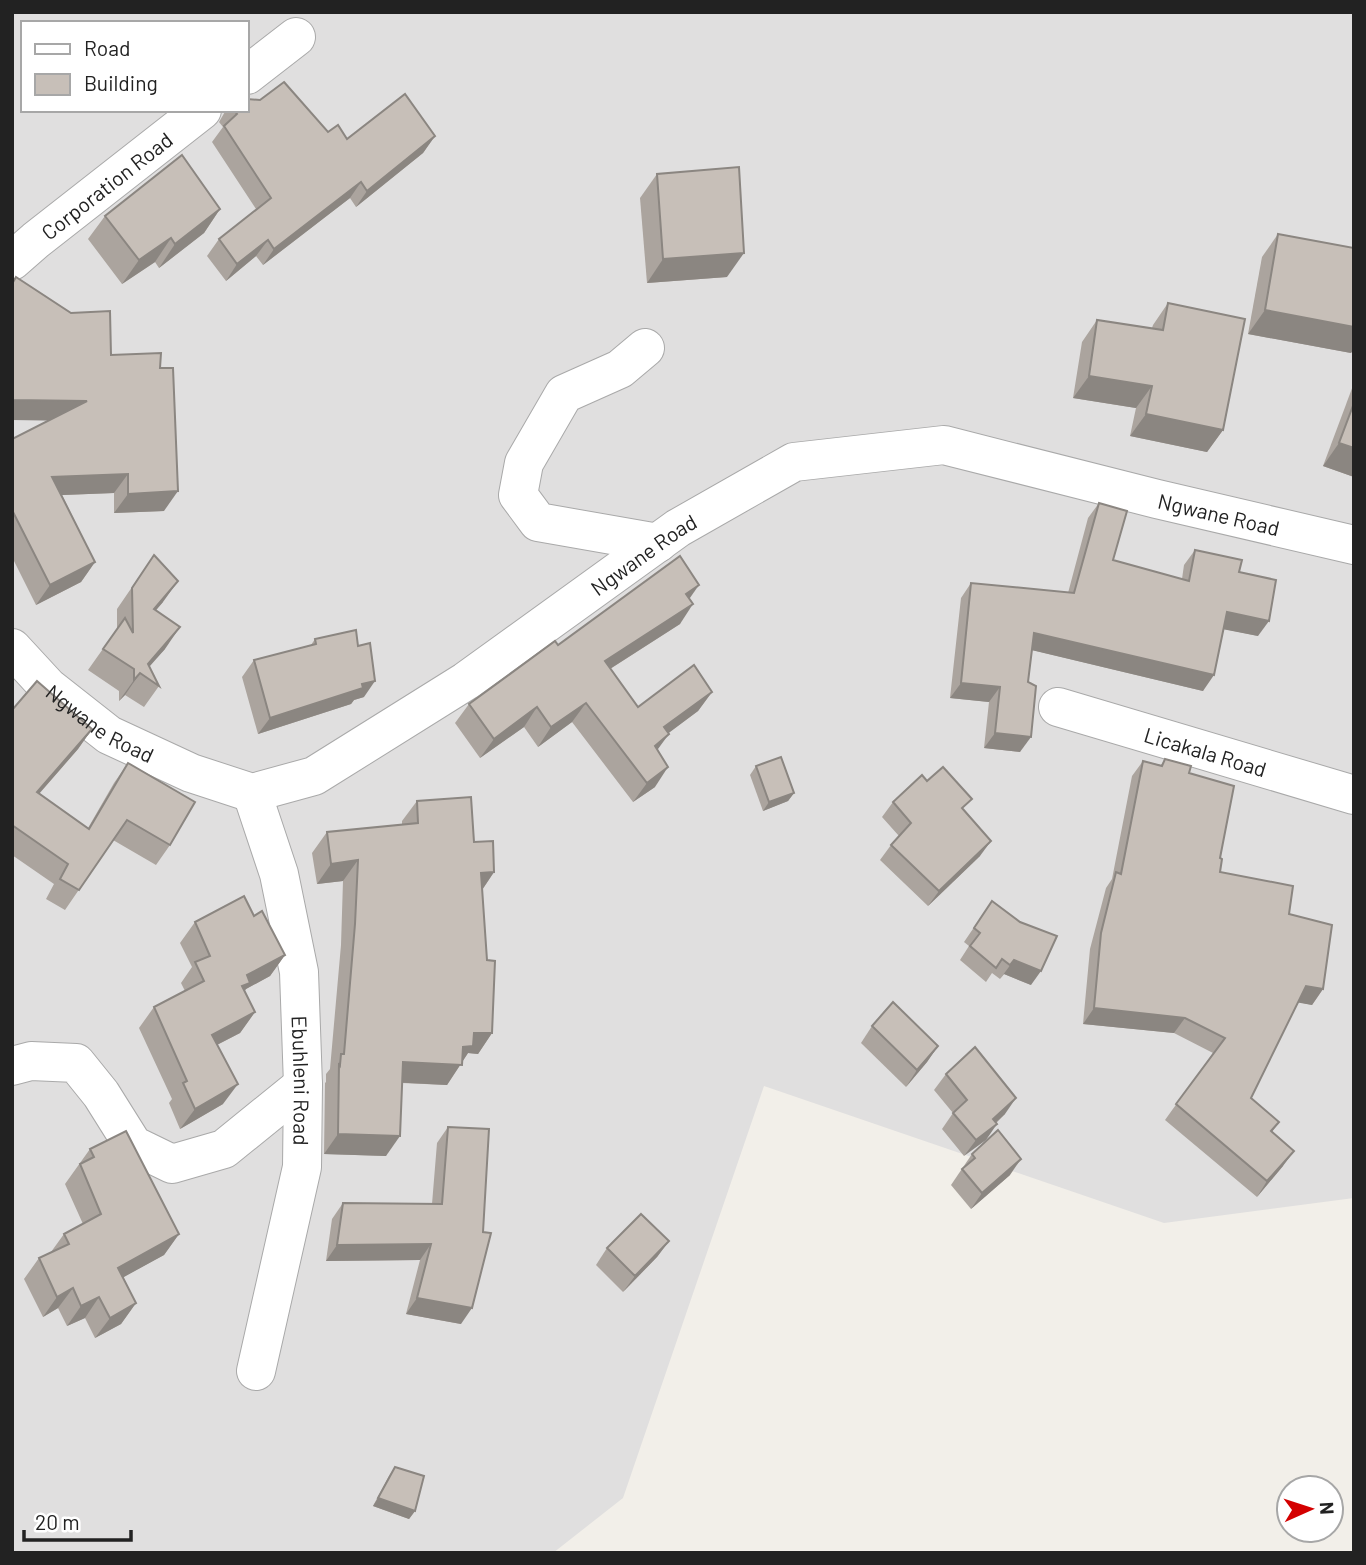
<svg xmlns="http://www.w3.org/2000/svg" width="1366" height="1565" viewBox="0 0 1366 1565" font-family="Barlow,sans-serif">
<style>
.residential{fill:#e0dfdf;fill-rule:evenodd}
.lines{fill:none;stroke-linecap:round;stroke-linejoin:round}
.minor-casing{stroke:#a9a9a9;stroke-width:40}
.minor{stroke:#fff;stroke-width:38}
.wall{fill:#aba49e}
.shaded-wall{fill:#8b8681}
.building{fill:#c7bfb8;stroke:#8b8681;stroke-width:2}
.labels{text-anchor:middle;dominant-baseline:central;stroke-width:7;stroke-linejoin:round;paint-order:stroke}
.street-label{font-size:21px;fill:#222;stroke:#fff}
</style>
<rect width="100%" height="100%" fill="#f2efe9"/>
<path class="residential" d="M12,12H1354V1198L1164,1223L764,1086L623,1498L553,1553H12ZM23,23H247V110H23Z"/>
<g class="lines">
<defs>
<g id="minor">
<path d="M247,75L296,37"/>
<path id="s1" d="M12,261L36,240L202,110"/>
<path d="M645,348L620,369L564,394L524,463L518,495L538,522L658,543"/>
<path id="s2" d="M12,648L48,687L109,735L191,773L252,793L314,776L466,681L678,528L794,462L944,445L1157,499L1354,545"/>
<path id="s3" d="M1058,707L1354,795"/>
<path id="s4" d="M252,793L279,874L299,972L303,1085L302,1167L256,1371"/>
<path d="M12,1066L31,1061L76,1063L101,1094L133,1145L172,1164L224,1149L303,1085"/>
</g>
</defs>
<use href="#minor" class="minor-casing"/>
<use href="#minor" class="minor"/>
</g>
<g class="wall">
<path d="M226,110H247L328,132L347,139L435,136L423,153L356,207L350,198L263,265L256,256L226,281L207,256L219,239L256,209L212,142L223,127L219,122Z"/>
<path d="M657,174L727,277L647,283L640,198Z"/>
<path d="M220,209L204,233L159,268L155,262L122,284L88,239L105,216Z"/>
<path d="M1278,234L1351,353L1248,334L1262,257Z"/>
<path d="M16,277L111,355L160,368L164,511L114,513V493L62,495L95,562L81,582L36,605L12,557V439L49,420H12V281Z"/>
<path d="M1168,303L1223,430L1207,452L1130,436L1136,408L1073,398L1082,342L1097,320L1152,328L1153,325Z"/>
<path d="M1354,383V477L1323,466Z"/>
<path d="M1099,503L1113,560L1182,579L1184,565L1195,550L1239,572L1258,636L1224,629L1203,691L1032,650L1020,752L984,748L989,702L950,698L961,598L971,583L1068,593L1088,518Z"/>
<path d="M154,555L163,602L156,610L165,649L149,666L159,686L144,707L125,695L119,701V691L88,670L117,629V609Z"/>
<path d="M689,599L680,624L610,669L638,707L712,692L698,711L668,733L657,750L655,787L633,802L572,722L538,747L524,727L480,758L455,723L469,704L558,645Z"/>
<path d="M315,639L364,697L354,700L351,704L258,734L242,677L254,660L311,645Z"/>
<path d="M12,710L92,729L78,749L39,794L88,828L114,783L128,763L170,845L156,865L113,840L65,910L46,899L54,884L12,855Z"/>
<path d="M1165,759L1189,773L1220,858V872L1289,914L1323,989L1312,1005L1298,1002L1251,1098L1279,1122L1272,1132L1283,1166L1257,1197L1165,1120L1213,1053L1174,1033L1083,1024L1090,949L1106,888L1112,879L1132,776L1143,761L1161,765Z"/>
<path d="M756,766L794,793L788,801L763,811L750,775Z"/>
<path d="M927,781L964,810L980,856L928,906L880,860L891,845L899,836L882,817L893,802Z"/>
<path d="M417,801L474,842L494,872L482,890L492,1033L478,1054L468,1053L447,1085L402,1083L386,1156L324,1154L325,1083L326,1082V1074L330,1069L341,945L343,881L317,884L312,853L327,832L402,825V821Z"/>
<path d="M992,901L1031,985L1004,974L1000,979L992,973L986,982L960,960L969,946L964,942Z"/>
<path d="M254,916L285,955L270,976L246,989L244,991L255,1012L240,1033L217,1045L223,1104L180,1129L169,1103L172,1099L139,1028L154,1007L185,991L181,983L192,967L180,943L195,922Z"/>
<path d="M872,1026L938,1046L927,1062L906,1087L861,1043Z"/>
<path d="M946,1074L1005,1114L964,1156L942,1129L953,1113L934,1090Z"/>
<path d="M448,1127L461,1324L406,1314L420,1260L326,1261L332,1219L343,1203L432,1204L437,1143Z"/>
<path d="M90,1149L179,1234L164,1255L123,1277L136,1303L121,1324L95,1338L85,1318L67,1326L58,1308L43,1317L24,1279L39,1258L51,1252L64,1234L83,1224L65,1184Z"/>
<path d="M972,1154L1010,1175L971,1209L951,1185Z"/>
<path d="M669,1241L657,1257L623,1292L596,1265L607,1248Z"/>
<path d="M395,1467L415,1511L409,1519L373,1506L389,1476Z"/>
</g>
<g class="shaded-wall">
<path d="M435,136L423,153L356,207L367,191Z"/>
<path d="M361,182L350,198L263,265L274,249Z"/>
<path d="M220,209L204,233L159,268L175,244Z"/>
<path d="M171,238L155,262L122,284L139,260Z"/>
<path d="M268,240L256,256L226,281L237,264Z"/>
<path d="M744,253L727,277L647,283L663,259Z"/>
<path d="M1265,310L1354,327V350L1351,353L1248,334Z"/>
<path d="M1089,376L1152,386L1136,408L1073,398Z"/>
<path d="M12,400L87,401L74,421L12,420Z"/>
<path d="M1146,414L1223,430L1207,452L1130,436Z"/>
<path d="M1339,443L1354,448V477L1323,466Z"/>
<path d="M128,474L114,493L38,496L52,477Z"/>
<path d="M178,491L164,511L114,513L128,494Z"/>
<path d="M95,562L81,582L36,605L50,585Z"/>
<path d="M178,581L163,602L139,630L154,609Z"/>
<path d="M699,585L685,605L686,594Z"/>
<path d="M693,604L680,624L591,681L605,661Z"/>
<path d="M1227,612L1269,621L1258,636L1217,628Z"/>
<path d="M180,627L165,649L142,675L148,664Z"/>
<path d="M1034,633L1214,675L1203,691L1023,648Z"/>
<path d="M140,673L125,695L119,701L134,680Z"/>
<path d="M375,681L364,697L354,700L351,704L258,734L270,718L362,684Z"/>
<path d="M961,683L1000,687L989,702L950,698Z"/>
<path d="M712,692L698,711L650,747L664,727Z"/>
<path d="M586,703L572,722L538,747L551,727Z"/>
<path d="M537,707L524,727L480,758L494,739Z"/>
<path d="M92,729L78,749L23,812L37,792Z"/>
<path d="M995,733L1031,737L1020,752L984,748Z"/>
<path d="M669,734L655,753V746Z"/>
<path d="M668,767L655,787L633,802L647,783Z"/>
<path d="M794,793L788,801L763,811L769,802Z"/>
<path d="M991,841L980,856L928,906L939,891Z"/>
<path d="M358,860L343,881L317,884L331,864Z"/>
<path d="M494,872L480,893L481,873Z"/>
<path d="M285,955L270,976L246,989L236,1003L247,975Z"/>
<path d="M1014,960L1041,971L1031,985L1004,974L1000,979Z"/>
<path d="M1306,986L1323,989L1312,1005L1295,1002Z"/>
<path d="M1094,1008L1185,1018L1174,1033L1083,1024Z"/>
<path d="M255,1012L240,1033L197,1055L212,1035Z"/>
<path d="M474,1033H492L478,1054L468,1053L447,1085L389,1082L403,1062Z"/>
<path d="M938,1046L927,1062L906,1087L917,1070Z"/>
<path d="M238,1084L223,1104L180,1129L195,1109Z"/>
<path d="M1016,1098L1005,1114L982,1135L993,1119Z"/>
<path d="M997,1124L986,1140L964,1156L976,1140Z"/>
<path d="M338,1134L400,1136L386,1156L324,1154Z"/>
<path d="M1294,1151L1283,1166L1257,1197L1267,1181Z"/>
<path d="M1021,1159L1010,1175L971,1209L982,1193Z"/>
<path d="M179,1234L164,1255L104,1288L118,1268Z"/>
<path d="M669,1241L657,1257L623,1292L635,1276Z"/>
<path d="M431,1244L420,1260L326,1261L337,1245Z"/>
<path d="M73,1288L58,1308L43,1317L57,1297Z"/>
<path d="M99,1297L85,1318L67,1326L81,1306Z"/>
<path d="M417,1298L472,1308L461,1324L406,1314Z"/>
<path d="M136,1303L121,1324L95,1338L110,1318Z"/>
<path d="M378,1498L415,1511L409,1519L373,1506Z"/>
</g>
<g class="building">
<path d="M284,82L328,132L338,125L347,139L405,94L435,136L367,191L361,182L274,249L268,240L237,264L219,239L271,198L224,126L237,114L234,110H247V99L260,100Z"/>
<path d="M182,155L220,209L175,244L171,238L139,260L105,216Z"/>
<path d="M739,167L744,253L663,259L657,174Z"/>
<path d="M1278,234L1354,248V327L1265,310Z"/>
<path d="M16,277L71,313L110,311L111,355L161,353L160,368H173L178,491L128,494V474L52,477L95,562L50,585L12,510V439L87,401L12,400V284Z"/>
<path d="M1168,303L1245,319L1223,430L1146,414L1152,386L1089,376L1097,320L1163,330Z"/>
<path d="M1354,403V448L1339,443Z"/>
<path d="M1099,503L1127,511L1113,560L1189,581L1195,550L1242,560L1239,572L1276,580L1269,621L1227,612L1214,675L1034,633L1028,682L1036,686L1031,737L995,733L1000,687L961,683L971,583L1074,593Z"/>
<path d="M154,555L178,581L154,609L180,627L148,664L159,686L140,673L134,680V669L103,649L125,618L133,633L132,588Z"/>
<path d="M680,556L699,585L686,594L693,604L605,661L638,707L694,665L712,692L664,727L669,734L655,746L668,767L647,783L586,703L551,727L537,707L494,739L469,704L555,641L558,645Z"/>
<path d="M356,630L358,646L370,643L375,681L362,684L363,688L270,718L254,660L316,644L315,639Z"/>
<path d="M37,681L92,729L37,792L89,829L128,763L195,802L170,845L127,820L79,890L60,879L68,864L12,825V710Z"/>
<path d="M781,757L794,793L769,802L756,766Z"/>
<path d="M1165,759L1191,766L1189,773L1234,786L1220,858L1222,859L1220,872L1293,886L1289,914L1332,925L1323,989L1306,986L1251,1098L1279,1122L1271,1131L1294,1151L1267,1181L1176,1104L1225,1038L1185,1018L1094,1008L1101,933L1116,872L1121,874L1143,761L1162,766Z"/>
<path d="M943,767L972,799L962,808L991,841L939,891L891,845L911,823L893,802L922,775L927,781Z"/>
<path d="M471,797L474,842L493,841L494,872L481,873L487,960L495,961L492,1033H474L473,1046L463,1047L462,1065L403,1062L400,1136L338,1134L339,1063L340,1065L341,1054H344L355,924L358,860L331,864L327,832L418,823L417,801Z"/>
<path d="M244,896L254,916L262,911L285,955L247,975L250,983L242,986L255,1012L212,1035L238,1084L195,1109L183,1083L187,1081L154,1007L204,981L195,962L210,956L195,922Z"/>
<path d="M992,901L1020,922L1057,936L1041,971L1014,960L1010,965L1002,959L996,968L970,946L980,933L974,928Z"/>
<path d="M893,1002L938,1046L917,1070L872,1026Z"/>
<path d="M975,1047L1016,1098L993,1119L997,1124L976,1140L953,1113L967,1100L946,1074Z"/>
<path d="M448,1127L489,1129L483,1232L491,1233L472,1308L417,1298L431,1244L337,1245L343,1203L442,1204Z"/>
<path d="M998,1130L1021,1159L982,1193L962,1169L975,1158L972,1154Z"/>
<path d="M126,1131L179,1234L118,1268L136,1303L110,1318L99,1297L81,1306L73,1288L57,1297L39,1258L69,1244L64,1234L101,1214L80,1164L94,1157L90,1149Z"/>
<path d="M641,1214L669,1241L635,1276L607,1248Z"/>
<path d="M395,1467L424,1476L415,1511L378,1498Z"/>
</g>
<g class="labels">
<g class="street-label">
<text stroke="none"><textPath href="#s1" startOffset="121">Corporation Road</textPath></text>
<text stroke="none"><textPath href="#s2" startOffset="1358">Ngwane Road</textPath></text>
<text stroke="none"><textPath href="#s2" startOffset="747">Ngwane Road</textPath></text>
<text stroke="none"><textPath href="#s2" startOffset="117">Ngwane Road</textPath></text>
<text stroke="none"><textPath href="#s3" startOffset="154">Licakala Road</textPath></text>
<text stroke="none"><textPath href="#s4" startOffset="294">Ebuhleni Road</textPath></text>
</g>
</g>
<rect width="1366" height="1565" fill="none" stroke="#222222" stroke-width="28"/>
<rect x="21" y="21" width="228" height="91" fill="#ffffff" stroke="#a7a7a7" stroke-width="2"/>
<rect x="35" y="44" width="35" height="10" fill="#ffffff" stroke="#a7a7a7" stroke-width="2"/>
<text x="84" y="56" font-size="21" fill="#222222">Road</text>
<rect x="35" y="74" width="35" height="21" fill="#c7bfb8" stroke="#a7a7a7" stroke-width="2"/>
<text x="84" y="91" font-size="21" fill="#222222">Building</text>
<g transform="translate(1310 1509) rotate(87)"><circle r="33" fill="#ffffff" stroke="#a7a7a7" stroke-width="2"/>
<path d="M0-5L12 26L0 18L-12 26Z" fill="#d40000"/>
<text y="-10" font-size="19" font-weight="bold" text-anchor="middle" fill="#222222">N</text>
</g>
<path d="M24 1530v10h107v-10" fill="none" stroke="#222222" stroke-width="3.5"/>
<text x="35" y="1530" font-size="21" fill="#222222" stroke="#ffffff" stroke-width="5" paint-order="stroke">20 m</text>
</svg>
